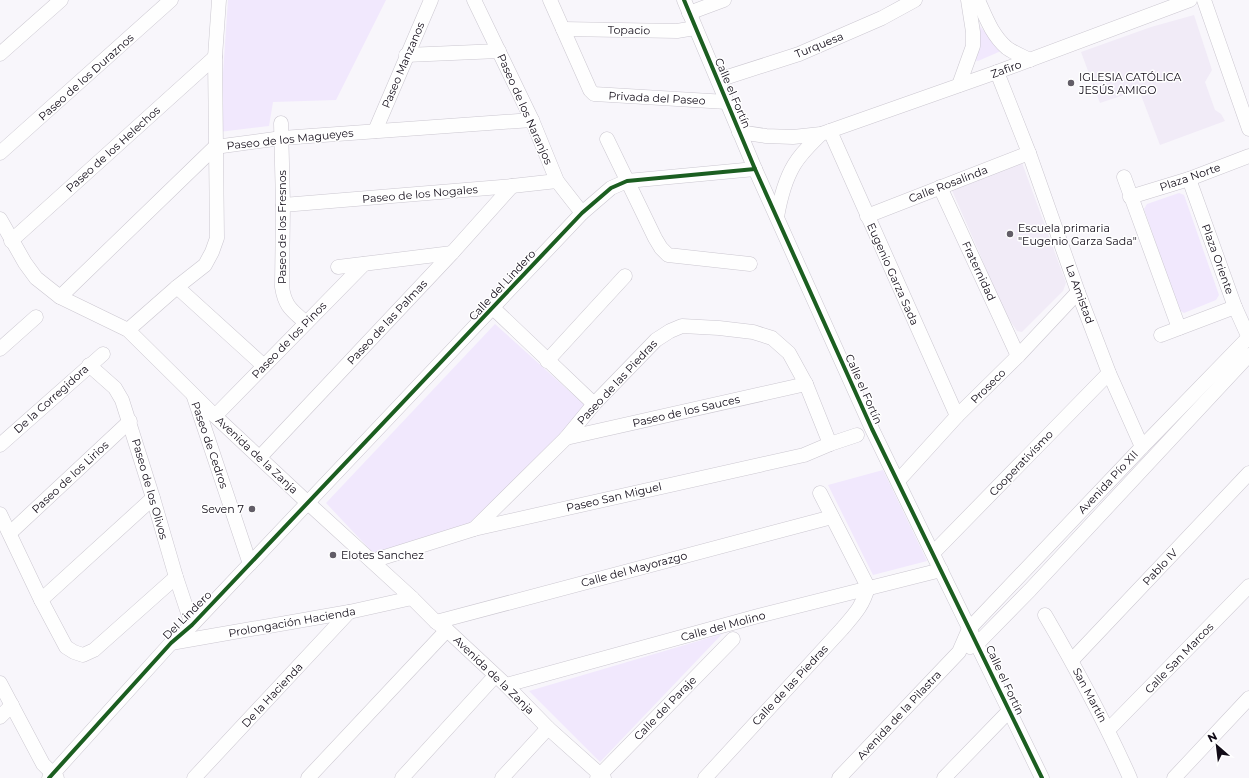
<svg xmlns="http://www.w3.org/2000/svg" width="1249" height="778" viewBox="0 0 1249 778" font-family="Montserrat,sans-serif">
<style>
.built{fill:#f1ebf7}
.green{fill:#f1e8fd}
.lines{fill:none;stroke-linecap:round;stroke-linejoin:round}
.minor-casing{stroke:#cbc7d0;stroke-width:15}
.minor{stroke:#fefefe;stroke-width:14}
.cycleway-casing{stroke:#fff;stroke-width:6}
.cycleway{stroke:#1b5e20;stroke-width:4}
.poi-dot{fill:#625d67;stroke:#fff;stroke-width:1.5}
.labels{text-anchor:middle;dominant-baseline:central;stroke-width:3;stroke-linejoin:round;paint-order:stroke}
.street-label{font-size:11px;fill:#110b17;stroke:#fff}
.poi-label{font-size:11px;fill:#110b17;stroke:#fff;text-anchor:start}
</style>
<rect width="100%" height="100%" fill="#f8f6fb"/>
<g class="built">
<path d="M1194,15L1212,70L1205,82L1215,110L1221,114L1225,121L1160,145L1139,90L1100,103L1081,52L1151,27Z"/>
<path d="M1021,160L1066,283L1063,291L1022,332L1017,331L1001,307L979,252L950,186Z"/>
</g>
<g class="green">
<path d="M228,0H386L336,100L273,102L269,126L219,132Z"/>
<path d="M979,25L1001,51L978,61L974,60Z"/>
<path d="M1179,193L1184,195L1219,295L1216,300L1184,313L1179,310L1144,209L1147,204Z"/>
<path d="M495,324L588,408L471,528L377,557L326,503Z"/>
<path d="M883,470L927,561L873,575L828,485Z"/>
<path d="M722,634L600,762L529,691Z"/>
</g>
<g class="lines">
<defs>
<g id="minor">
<path d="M474,0L532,120L557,181L582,213"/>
<path d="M550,0L590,90L594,94L727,102"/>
<path d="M684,0L755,169L872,429L1042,778"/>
<path d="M978,0C986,18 992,35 1007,48C1014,53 1022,56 1030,60"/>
<path d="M1204,0L1249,129"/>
<path d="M689,13L724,0"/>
<path d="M563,29L677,31L695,28"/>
<path d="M0,54L61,0"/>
<path d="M406,55L499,51"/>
<path d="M997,72L1029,153L1078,292L1109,373L1142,447"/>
<path d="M718,80L799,54L882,18L915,0"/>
<path d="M959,85L973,46V32L968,0"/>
<path d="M281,123L283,205L282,287C285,307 292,310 306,323"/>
<path d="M375,131L431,0"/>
<path d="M830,131L957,416"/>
<path d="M739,132L766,136L793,137L821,134L997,72L1190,0"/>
<path d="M607,139L655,238L661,248L668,255L750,264"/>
<path d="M0,153L171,0"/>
<path d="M1124,177L1179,328"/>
<path d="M1189,179L1235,307L1249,338"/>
<path d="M940,187L1018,356"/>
<path d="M1130,197L1189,179L1249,156"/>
<path d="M283,205L512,186L557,181"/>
<path d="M867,216L1029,153"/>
<path d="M777,217C780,200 785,180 794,165C801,153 811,144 821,134"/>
<path d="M0,219L25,263L36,278L60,297L128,330L215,416L308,503L412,598L436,622L447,630L506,685L548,728L604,778"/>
<path d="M11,241L215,57"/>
<path d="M338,267L452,253"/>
<path d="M177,287L264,366"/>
<path d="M60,297L215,147L282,138L532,120"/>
<path d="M493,308L594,404"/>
<path d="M128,330L177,287L205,265L212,252L217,238L215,57L219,0"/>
<path d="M1161,335L1235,307"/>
<path d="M0,349L36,317"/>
<path d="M547,361L625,276"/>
<path d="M89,365L115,388L122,400L153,498L176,577L192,625"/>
<path d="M194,397L250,564"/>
<path d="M215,416L364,264"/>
<path d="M566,438L806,384"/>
<path d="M0,445L103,354"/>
<path d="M260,457L452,253L512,186"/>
<path d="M898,481L957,416L1018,356L1078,292"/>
<path d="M0,514L41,600L66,647L74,652L83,655L94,650L176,577"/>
<path d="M474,529L566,438L594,404L656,340L670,331L682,326L719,328L753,332L772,338L789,353L806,384L830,444"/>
<path d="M10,533L130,421"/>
<path d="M933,553L1109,373"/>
<path d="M372,561L474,529L804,455L830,444L857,435"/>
<path d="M41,600L153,498"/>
<path d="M1045,615C1076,668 1105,722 1130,778"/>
<path d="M436,622L832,517"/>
<path d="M171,643L349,612L412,598"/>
<path d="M970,647L977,644L1030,590L1249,355"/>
<path d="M1072,660L1249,473"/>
<path d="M0,683L43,764L57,778"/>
<path d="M506,685L758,616L941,570"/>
<path d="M0,717L12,705"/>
<path d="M1108,730L1249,586"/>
<path d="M49,778L171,643L192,625L582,213L611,188L627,181L755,169"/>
<path d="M194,778L349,612"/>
<path d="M308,778L447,630"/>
<path d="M402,778L495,676"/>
<path d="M502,778L548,728"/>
<path d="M597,778L733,639"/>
<path d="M705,778L842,629C854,615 863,606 868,587L820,493"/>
<path d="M839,778L959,652L969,629L1142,447L1249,337"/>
<path d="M944,778L1009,711"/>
<path d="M1174,778L1249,698"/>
</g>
</defs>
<use href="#minor" class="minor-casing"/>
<use href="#minor" class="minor"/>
<defs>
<g id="cycleway">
<path d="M684,0L755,169L872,429L1042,778"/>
<path d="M49,778L171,643L192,625L582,213L611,188L627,181L755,169"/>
</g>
</defs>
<use href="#cycleway" class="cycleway-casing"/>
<use href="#cycleway" class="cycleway"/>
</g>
<g class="poi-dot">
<circle cx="1071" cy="83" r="4"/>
<circle cx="1010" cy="234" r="4"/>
<circle cx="252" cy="509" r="4"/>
<circle cx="333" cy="555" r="4"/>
</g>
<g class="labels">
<g class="street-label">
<text transform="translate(629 30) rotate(1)">Topacio</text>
<text transform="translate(819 45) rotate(-22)">Turquesa</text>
<text transform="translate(403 65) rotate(-67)">Paseo Manzanos</text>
<text transform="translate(1006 69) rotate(-20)">Zafiro</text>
<text transform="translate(86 77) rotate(-42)">Paseo de los Duraznos</text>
<text transform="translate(733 93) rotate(67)">Calle el Fortín</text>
<text transform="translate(657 98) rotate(3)">Privada del Paseo</text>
<text transform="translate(525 109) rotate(66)">Paseo de los Naranjos</text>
<text transform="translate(290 139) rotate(-6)">Paseo de los Magueyes</text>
<text transform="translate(113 149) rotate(-42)">Paseo de los Helechos</text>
<text transform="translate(1190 177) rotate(-19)">Plaza Norte</text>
<text transform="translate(948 184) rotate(-21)">Calle Rosalinda</text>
<text transform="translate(420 194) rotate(-5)">Paseo de los Nogales</text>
<text transform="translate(282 227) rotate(-90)">Paseo de los Fresnos</text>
<text transform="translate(1218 259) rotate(70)">Plaza Oriente</text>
<text transform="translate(979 271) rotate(65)">Fraternidad</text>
<text transform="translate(893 274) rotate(66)">Eugenio Garza Sada</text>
<text transform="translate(502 285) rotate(-47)">Calle del Lindero</text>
<text transform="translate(1080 294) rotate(70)">La Amistad</text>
<text transform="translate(387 322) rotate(-47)">Paseo de las Palmas</text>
<text transform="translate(289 340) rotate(-46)">Paseo de los Pinos</text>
<text transform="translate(617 382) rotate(-47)">Paseo de las Piedras</text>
<text transform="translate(988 386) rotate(-45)">Proseco</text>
<text transform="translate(864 389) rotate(66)">Calle el Fortín</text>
<text transform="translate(51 399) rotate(-42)">De la Corregidora</text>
<text transform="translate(686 411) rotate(-13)">Paseo de los Sauces</text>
<text transform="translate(210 445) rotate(71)">Paseo de Cedros</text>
<text transform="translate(257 455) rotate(43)">Avenida de la Zanja</text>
<text transform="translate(1021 463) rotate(-46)">Cooperativismo</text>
<text transform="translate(70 477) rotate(-43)">Paseo de los Lirios</text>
<text transform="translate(1108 482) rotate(-47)">Avenida Pío XII</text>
<text transform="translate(150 489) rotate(74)">Paseo de los Olivos</text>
<text transform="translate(614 497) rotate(-13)">Paseo San Miguel</text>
<text transform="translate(1160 567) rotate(-47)">Pablo IV</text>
<text transform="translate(634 569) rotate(-15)">Calle del Mayorazgo</text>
<text transform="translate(187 615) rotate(-45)">Del Lindero</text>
<text transform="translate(292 622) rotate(-10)">Prolongación Hacienda</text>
<text transform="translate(723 626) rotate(-15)">Calle del Molino</text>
<text transform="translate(1179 658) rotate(-46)">Calle San Marcos</text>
<text transform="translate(494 675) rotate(44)">Avenida de la Zanja</text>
<text transform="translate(1005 680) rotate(65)">Calle el Fortín</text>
<text transform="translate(790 685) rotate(-47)">Calle de las Piedras</text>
<text transform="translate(272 695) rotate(-47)">De la Hacienda</text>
<text transform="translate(1090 695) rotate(62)">San Martín</text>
<text transform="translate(665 708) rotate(-46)">Calle del Paraje</text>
<text transform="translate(899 715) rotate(-47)">Avenida de la Pilastra</text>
</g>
<g class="poi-label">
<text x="1079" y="77">IGLESIA CATÓLICA<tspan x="1079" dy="13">JESÚS AMIGO</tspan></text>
<text x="1018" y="228">Escuela primaria<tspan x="1018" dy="13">"Eugenio Garza Sada"</tspan></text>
<text x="244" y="509" text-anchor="end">Seven 7</text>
<text x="341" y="555">Elotes Sanchez</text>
</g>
</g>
<g transform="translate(1217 746) rotate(332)" stroke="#ffffff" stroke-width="3" paint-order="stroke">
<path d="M0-3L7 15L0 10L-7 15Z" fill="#110b17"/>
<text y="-6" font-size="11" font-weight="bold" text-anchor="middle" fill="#110b17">N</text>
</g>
</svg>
